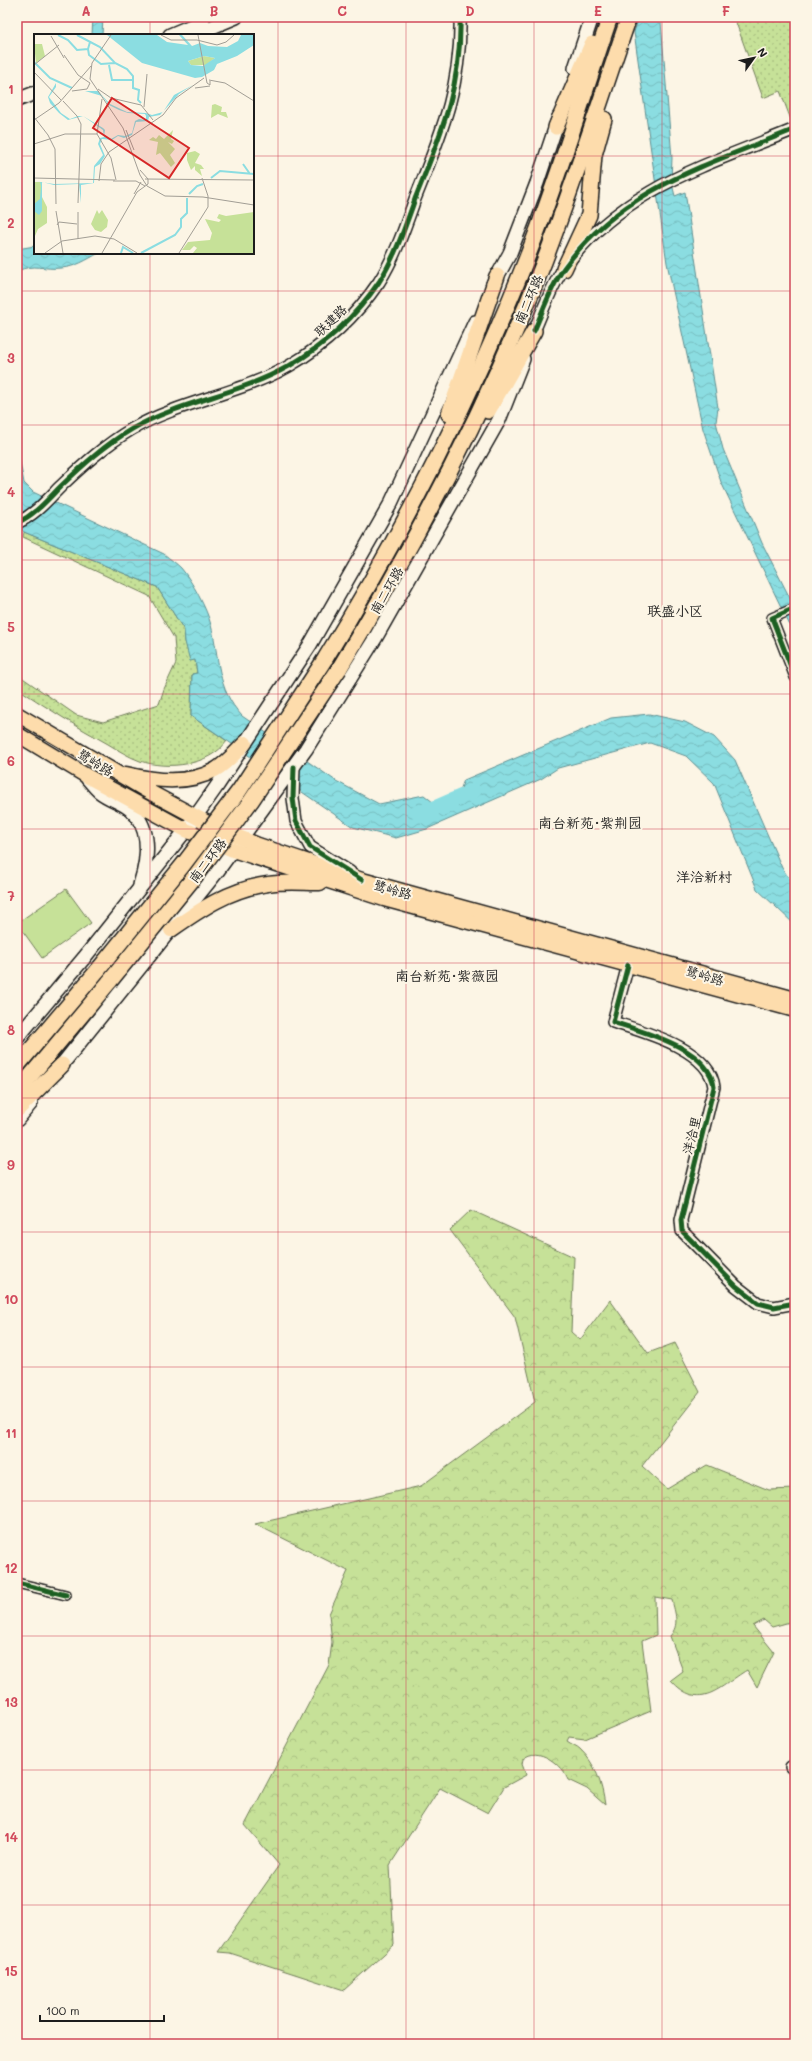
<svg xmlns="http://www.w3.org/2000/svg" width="812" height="2061" viewBox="0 0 812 2061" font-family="Mali,'LXGW WenKai TC',sans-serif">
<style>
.forest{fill:url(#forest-crowns);stroke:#717e5a}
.park{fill:url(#park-dots);stroke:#717e5a}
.pitch{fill:#c6e198;stroke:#717e5a}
.water{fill:url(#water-waves);stroke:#5f9092}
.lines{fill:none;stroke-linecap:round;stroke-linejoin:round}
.river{stroke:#8bdde1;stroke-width:15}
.minor-casing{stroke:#1c1c1c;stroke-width:12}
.tertiary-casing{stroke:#1c1c1c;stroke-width:14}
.secondary-casing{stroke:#1c1c1c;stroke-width:16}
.primary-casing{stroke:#1c1c1c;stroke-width:17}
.trunk-casing{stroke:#1c1c1c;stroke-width:18}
.minor{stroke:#fcf5e5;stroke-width:9}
.tertiary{stroke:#fcf5e5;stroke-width:11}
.secondary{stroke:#fcf5e5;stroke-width:13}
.primary{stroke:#fddcac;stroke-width:14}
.trunk{stroke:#fddcac;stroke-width:15}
.trunk-bridge-casing{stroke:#1c1c1c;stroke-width:18;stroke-linecap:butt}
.trunk-bridge{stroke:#fddcac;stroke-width:15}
.cycleway-casing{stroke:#fcf5e5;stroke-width:8}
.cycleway{stroke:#1b5e20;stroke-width:5}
.grid{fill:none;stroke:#d1495b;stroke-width:1;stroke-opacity:0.55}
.labels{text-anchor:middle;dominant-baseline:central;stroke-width:4;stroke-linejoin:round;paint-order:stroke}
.street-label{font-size:13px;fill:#1c1c1c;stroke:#fcf5e5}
.neighbourhood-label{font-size:14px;fill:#1c1c1c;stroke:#fcf5e5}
.inset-river{fill:none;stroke:#8bdde1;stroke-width:2}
.inset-road{fill:none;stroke:#a29e95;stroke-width:1}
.view{fill:#d62828;fill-opacity:0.15;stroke:#d62828;stroke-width:2}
.inset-edge{fill:none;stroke:#1c1c1c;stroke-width:2}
.neatline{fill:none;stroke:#d1495b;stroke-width:1.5}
.grid-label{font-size:13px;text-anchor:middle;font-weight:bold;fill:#d1495b}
</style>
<defs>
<pattern id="forest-crowns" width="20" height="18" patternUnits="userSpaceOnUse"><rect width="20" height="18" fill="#c6e198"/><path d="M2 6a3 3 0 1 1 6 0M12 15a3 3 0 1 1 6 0" fill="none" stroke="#aac082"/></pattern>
<pattern id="park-dots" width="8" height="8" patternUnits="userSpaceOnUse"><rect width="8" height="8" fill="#c6e198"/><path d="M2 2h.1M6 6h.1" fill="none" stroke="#aac082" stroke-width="1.8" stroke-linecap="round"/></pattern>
<pattern id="water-waves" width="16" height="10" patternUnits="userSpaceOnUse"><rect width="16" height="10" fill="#8bdde1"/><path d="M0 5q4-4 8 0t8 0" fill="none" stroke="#77bdc0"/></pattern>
</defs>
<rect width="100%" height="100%" fill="#fcf5e5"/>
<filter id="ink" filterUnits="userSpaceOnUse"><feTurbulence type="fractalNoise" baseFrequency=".025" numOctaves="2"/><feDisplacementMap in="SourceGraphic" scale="8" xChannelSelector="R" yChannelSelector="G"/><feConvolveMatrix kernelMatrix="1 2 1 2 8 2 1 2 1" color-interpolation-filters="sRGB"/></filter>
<g filter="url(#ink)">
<path class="forest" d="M471,1210L574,1257L571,1332L580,1340L610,1300L648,1353L675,1343L700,1392L642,1466L667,1489L707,1465L769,1490L795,1489V1617L790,1622L772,1627L764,1620L753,1626L774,1652L757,1687L747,1670C720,1686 700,1713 671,1680L683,1671L670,1636C680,1625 675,1613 672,1600L655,1597L656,1635L642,1641L651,1711L585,1739L569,1737L567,1741C571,1744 577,1746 580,1749C596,1764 602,1784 605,1805L587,1789L568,1780C562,1765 538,1745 523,1759L522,1764L526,1775L504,1787L488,1813L440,1788L390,1865L394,1945L344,1990L230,1953L218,1952L279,1865L245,1825L329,1665L332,1642L329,1614L348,1571L255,1524L421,1486L535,1402L515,1317L450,1230Z"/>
<g class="park">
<path d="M734,17H795V124L793,125L780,91L763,98Z"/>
<path d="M24,532L157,587L184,630L185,642L195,660L197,673L192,674L191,716L227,741C209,766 168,770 140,761C129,757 118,750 108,744C77,727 47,708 17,688V674L76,715L103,722L159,704L164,689L176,663L174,638L149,596L23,537Z"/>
</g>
<path class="pitch" d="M66,889L91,923L42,958L17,923Z"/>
<g class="water">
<path d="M93,17H103L102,35H92Z"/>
<path d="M639,17H663L661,22L672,158L671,180L675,196L685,192L718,408L716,422L723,449L762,543L795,608V636L721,482L703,429L667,263L634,32Z"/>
<path d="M35,246V253H99C86,260 76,267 61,268C43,270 36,263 17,271V249Z"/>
<path d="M17,446L24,483L33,492L164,554C170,559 176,563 181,568C192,581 207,609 211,625C220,659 216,688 242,716L336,781L379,804L424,795L443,810L454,806L464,780L611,718L649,714L685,722L714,737L735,760L782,868L795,887V925L757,889L714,783L686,756L650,743L558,768L541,779L427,829L396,838L353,827L191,716L192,674L197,673L195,660L190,661L185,642L184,630L157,587L24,532L17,524Z"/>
</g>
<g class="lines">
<path class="river" d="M418,812L428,811L474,791"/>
<defs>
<g id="minor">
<path d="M795,608L772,618L795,677"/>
<path d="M17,1583L66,1595"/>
</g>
<g id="tertiary">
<path d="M534,331C543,311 551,286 564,268C622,188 708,165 795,129"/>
<path d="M17,523C36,514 47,500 61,486C83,465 105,445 132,429C181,401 240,394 289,366C325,345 356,316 379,282C395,257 405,227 415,199C440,136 462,87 460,17"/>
<path d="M294,767L293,798L296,821L310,847L350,872"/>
<path d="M628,965L613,1022C644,1032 710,1049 714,1087L681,1220L682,1231L736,1286L758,1303L774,1307L795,1303"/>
<path d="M791,1767H795"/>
</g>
<g id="secondary">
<path d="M170,35L203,21"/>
<path d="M193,35L236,17"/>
<path d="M575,68L592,17"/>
<path d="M17,100L35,93"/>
<path d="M493,284L510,253L537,183L559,117"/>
<path d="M87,778C91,782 95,788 100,792C109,799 121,802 130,809C152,828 148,860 140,885"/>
<path d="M17,1038L84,958L186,830L217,786L310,645L391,503L475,322"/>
<path d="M56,1072L216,873L306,749L376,637L499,420L523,359"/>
<path d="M17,1120L31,1103"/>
</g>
<g id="primary">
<path d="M17,714L144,789L217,828L258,845L362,880L795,999"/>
<path d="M17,734L85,775L186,830L233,850L384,899L795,1010"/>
<path d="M126,774C155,781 188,785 215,770C227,763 236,752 245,743"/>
<path d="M171,930C201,909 230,889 268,884C285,881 303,883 320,883"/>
</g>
<g id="trunk">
<path d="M556,127L592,44"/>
<path d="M564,269L589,215L594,155L604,119"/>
<path d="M488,411L534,331"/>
<path d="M449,414L497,276"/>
<path d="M325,659C404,530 473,395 528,255C559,177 583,96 610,17"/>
<path d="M339,669C418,539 488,404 544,262C575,181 601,98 629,17"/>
<path d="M17,1066L98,970"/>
<path d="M17,1092L110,981"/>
<path d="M17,1110L62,1065"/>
</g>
</defs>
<use href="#minor" class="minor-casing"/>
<use href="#tertiary" class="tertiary-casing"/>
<use href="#secondary" class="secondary-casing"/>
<use href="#primary" class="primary-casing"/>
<use href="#trunk" class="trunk-casing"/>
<use href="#minor" class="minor"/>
<use href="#tertiary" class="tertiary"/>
<use href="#secondary" class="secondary"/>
<use href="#primary" class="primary"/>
<use href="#trunk" class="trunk"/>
<defs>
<g id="trunk-bridge">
<path d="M98,970L183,865L239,791L325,659"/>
<path d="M110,981L196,875L251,801L339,669"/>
</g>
</defs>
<use href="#trunk-bridge" class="trunk-bridge-casing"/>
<use href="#trunk-bridge" class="trunk-bridge"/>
<defs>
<g id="cycleway">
<path d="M534,331C543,311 551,286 564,268C622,188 708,165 795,129"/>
<path d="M17,523C36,514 47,500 61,486C83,465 105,445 132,429C181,401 240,394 289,366C325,345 356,316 379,282C395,257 405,227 415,199C440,136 462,87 460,17"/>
<path d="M795,608L772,618L795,677"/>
<path d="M294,767L293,798L296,821L310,847L362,880"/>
<path d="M628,965L613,1022C644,1032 710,1049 714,1087L681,1220L682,1231L736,1286L758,1303L774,1307L795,1303"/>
<path d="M17,1583L66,1595"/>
</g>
</defs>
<use href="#cycleway" class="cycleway-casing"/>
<use href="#cycleway" class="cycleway"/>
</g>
</g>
<path class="grid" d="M150,17V35M278,17V2044M406,17V2044M534,17V2044M662,17V2044M17,156H35M253,156H795M150,253V2044M17,291H795M17,425H795M17,560H795M17,694H795M17,829H795M17,963H795M17,1098H795M17,1232H795M17,1367H795M17,1501H795M17,1636H795M17,1770H795M17,1905H795"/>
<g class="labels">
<g class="street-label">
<text transform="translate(528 299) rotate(-67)">南二环路</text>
<text transform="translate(330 320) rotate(-44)">联建路</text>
<text transform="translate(386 590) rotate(-60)">南二环路</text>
<text transform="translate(96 762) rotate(31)">鹭岭路</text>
<text transform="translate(207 860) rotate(-53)">南二环路</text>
<text transform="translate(393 889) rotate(15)">鹭岭路</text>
<text transform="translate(705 975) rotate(16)">鹭岭路</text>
<text transform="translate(691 1135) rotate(-76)">洋洽里</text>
</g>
<g class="neighbourhood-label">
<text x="675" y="610">联盛小区</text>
<text x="590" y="822">南台新苑·紫荆园</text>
<text x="704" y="876">洋洽新村</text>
<text x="447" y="975">南台新苑·紫薇园</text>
</g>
</g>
<g transform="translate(34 34)">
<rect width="220" height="220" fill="#fcf5e5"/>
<path d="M139,96L137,105L140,107L138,110L134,108L141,115L136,121L141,129L137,133L126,119L122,121L124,108L115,106L119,103L122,105L125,101L130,105ZM161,117L166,120L161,129L167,131L170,135H166L168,142L161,136V132L157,136L153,126V119ZM220,178V219H159L163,214L160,212L156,216H148L154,208L176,206L178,199L171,185L185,188L187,186L183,184L185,180L192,182Z" fill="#c6e198"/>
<path d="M170,22L181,24L172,31H157L154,27ZM181,70L188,73L187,78H192L194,84L184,80L177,84L178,71ZM0,148H8V163L13,173V189L4,195L1,202Z" fill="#c6e198"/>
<path d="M0,10H8L11,22L2,29ZM63,176L65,180L68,176L74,186L73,193L67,198L61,196L57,190Z" fill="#c6e198"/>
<path d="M73,1H123L133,8L154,11L145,1H148L158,12L166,9L174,12L193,13L204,7L207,1H219L220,11L203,22L183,30L180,36L168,43L161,44L108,29ZM170,22L181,24L169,32L157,31L154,27ZM22,49V53L15,63L27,79L36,85L44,82H49L69,94L71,96L70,102L77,105L84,101L91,102L98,99L101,87L105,85L112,86V82L111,80L94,79L85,76L75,71L68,62L51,57H64L76,70L93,78L112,79L118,81L129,78L140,61L159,51L145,60L126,81L115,83L114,87L102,88L98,101L90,104L84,102L78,106L68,105L66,110L71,122L66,130L61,133L60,149L47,151V169L45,150L20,151L8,148V177L5,181L0,177V170L6,165L7,152L6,148L0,147L20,150L59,149L60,132L69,121L64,110L66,104L70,103L69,96L49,82L34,86L25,79L16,69L14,63Z" fill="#8bdde1" fill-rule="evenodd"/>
<path class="inset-river" d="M24,1L34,6L43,16L54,15L56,8M43,1L66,13L81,29L93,35L99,42V54L105,56L104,66L107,69M54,15L55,21L67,30L81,29M0,28L16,44L38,54M75,31L78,46H99M209,130L216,140M177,144L186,137L220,140M155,160L163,152L169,150M87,219L89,213L99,219M107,219L141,201L147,193V185L153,179V164"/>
<path class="inset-road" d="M77,1L58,29L56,45L89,94L106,141L113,152L131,162L169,163L220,171M127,1L137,6H163L183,11L192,8L200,1M164,1L173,49L176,51V47M17,2L30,24M30,21L44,41L56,49L53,55L38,57M0,31L25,11M0,38L27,66M175,46L191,49L220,67M161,54L176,52M64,55L77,64L107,71L119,86M68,65L63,100L77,124L82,146M29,67L43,82L47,90L44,169M110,73L113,40M0,83L14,101L21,115L22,170M0,86L25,69L57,32M92,96L100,116M0,110L31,100H63M0,144L81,146M111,145L220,146M65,147L67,130L75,118L129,81L142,64L170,44M79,147H102L111,152M100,160L107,148M22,177L29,219M23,191L25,188L43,190M44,205V178M11,219L28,207L61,202L80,205L103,219M68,219L103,158L114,150V145L106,136M145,219L174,173V162L168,144"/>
<path class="view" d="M78,64L155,114L135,144L59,94Z"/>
<rect width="220" height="220" class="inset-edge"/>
</g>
<rect width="812" height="2061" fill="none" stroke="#fcf5e5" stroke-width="44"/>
<g transform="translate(754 58) rotate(57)" stroke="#fcf5e5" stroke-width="3" paint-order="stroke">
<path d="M0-3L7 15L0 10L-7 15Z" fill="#1c1c1c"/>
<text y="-6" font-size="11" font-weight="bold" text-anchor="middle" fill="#1c1c1c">N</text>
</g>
<path d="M40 2015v6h124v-6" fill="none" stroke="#1c1c1c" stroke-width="2"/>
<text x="46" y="2015" font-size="12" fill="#1c1c1c" stroke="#fcf5e5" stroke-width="3" paint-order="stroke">100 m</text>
<rect x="22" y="22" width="768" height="2017" class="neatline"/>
<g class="grid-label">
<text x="86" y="16">A</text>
<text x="214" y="16">B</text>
<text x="342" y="16">C</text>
<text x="470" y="16">D</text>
<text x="598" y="16">E</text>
<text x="726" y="16">F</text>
<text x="11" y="94">1</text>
<text x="11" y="228">2</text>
<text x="11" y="363">3</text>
<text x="11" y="497">4</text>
<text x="11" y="632">5</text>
<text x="11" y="766">6</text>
<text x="11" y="901">7</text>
<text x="11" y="1035">8</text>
<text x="11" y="1170">9</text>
<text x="11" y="1304">10</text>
<text x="11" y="1438">11</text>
<text x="11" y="1573">12</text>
<text x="11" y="1707">13</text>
<text x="11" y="1842">14</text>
<text x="11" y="1976">15</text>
</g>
</svg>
